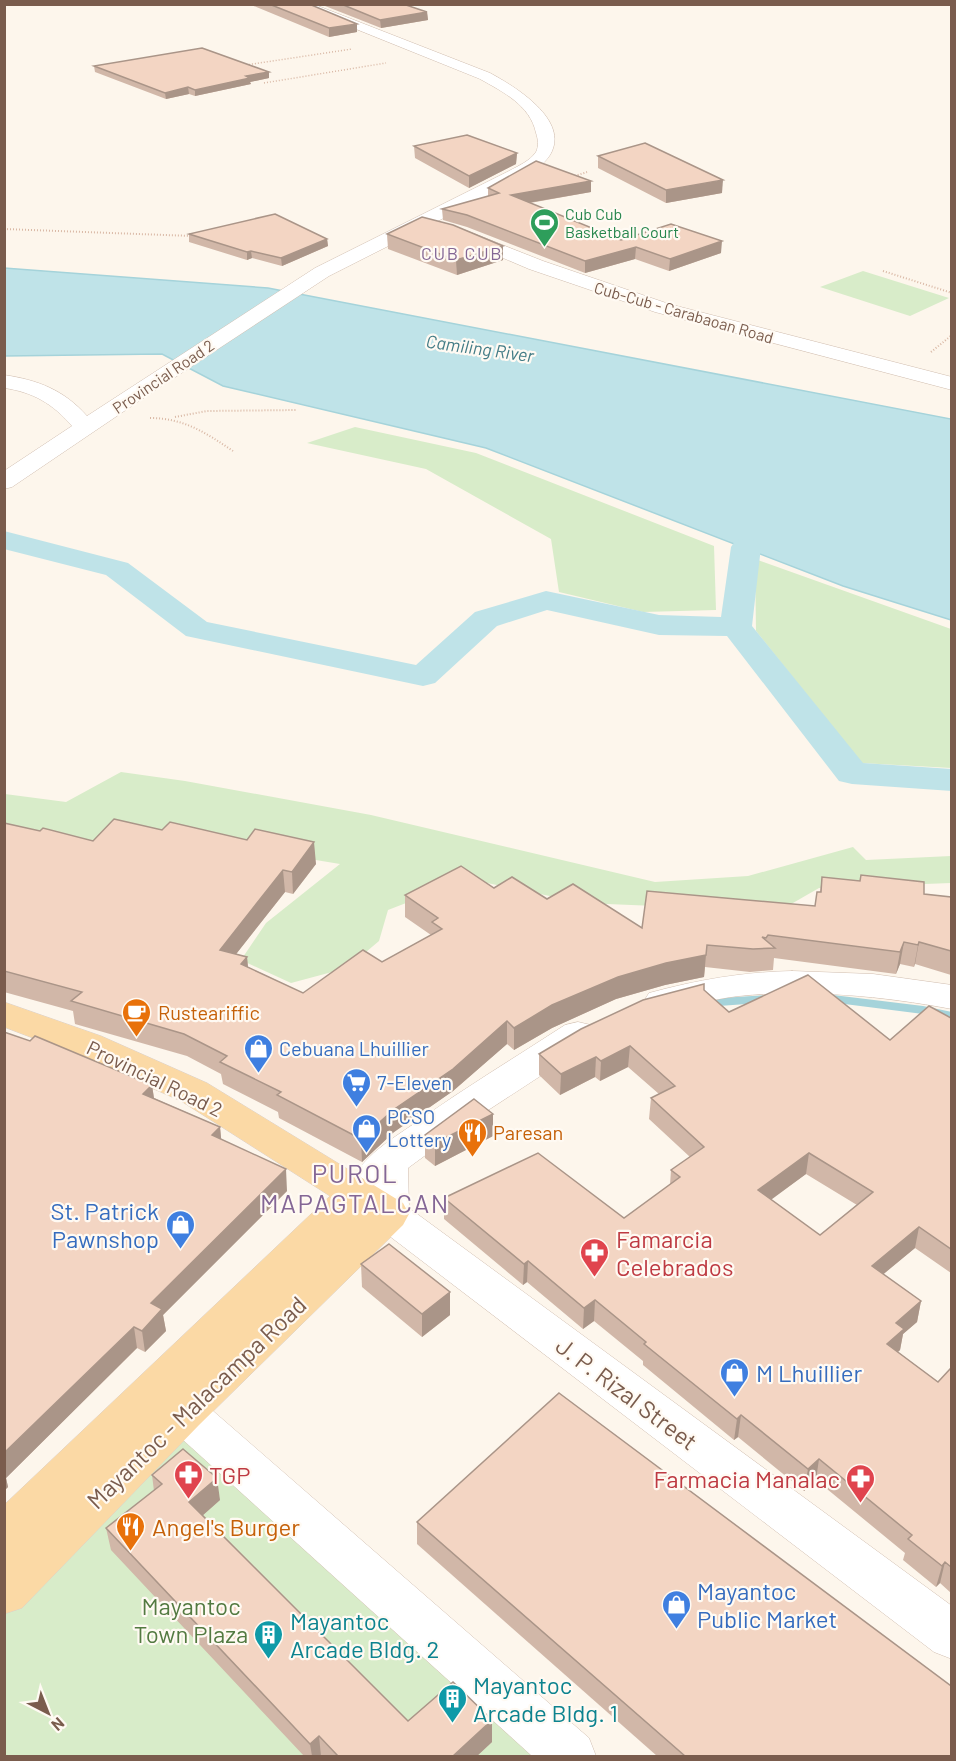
<svg xmlns="http://www.w3.org/2000/svg" width="956" height="1761" viewBox="0 0 956 1761" font-family="Barlow,sans-serif">
<style>
.green{fill:#d8ecc9}
.water{fill:#bfe3e8;stroke:#a5d3da;stroke-width:1.5}
.lines{fill:none;stroke-linecap:round;stroke-linejoin:round}
.stream{fill:#a5d3da;fill-rule:evenodd}
.canal{fill:#bfe3e8;fill-rule:evenodd}
.minor-casing{stroke:#d1beb0;stroke-width:1}
.major-casing{stroke:#dad1cd;stroke-width:1}
.path-far1{stroke:#d9b8a5;stroke-width:1.5;stroke-dasharray:1 2;stroke-linecap:butt}
.path{stroke:#d9b8a5;stroke-width:2;stroke-dasharray:1 2;stroke-linecap:butt}
.minor{fill:#fff;fill-rule:evenodd}
.major{fill:#fbd9a5;fill-rule:evenodd}
.wall{fill:#d1b7a8;fill-rule:evenodd}
.shaded-wall{fill:#aa9588}
.building{fill:#f3d5c3;stroke:#aa9588;stroke-width:1.5;fill-rule:evenodd}
.labels{text-anchor:middle;dominant-baseline:central;stroke-width:4.5;stroke-linejoin:round;paint-order:stroke}
.far-leisure-label{font-size:16px;fill:#27864d;stroke:#fffaf3;text-anchor:start}
.far-street-label{font-size:16px;fill:#7a5c4d;stroke:#fffaf3}
.far-quarter-label{font-size:18px;letter-spacing:1.5px;fill:#846695;stroke:#fffaf3}
.far-water-label{font-size:18px;font-style:italic;fill:#437c86;stroke:#fffaf3}
.food-label{font-size:20px;fill:#c56008;stroke:#fffaf3;text-anchor:start}
.shop-label{font-size:20px;fill:#366cbe;stroke:#fffaf3;text-anchor:start}
.street-label{font-size:20px;fill:#7a5c4d;stroke:#fffaf3}
.near-shop-label{font-size:24px;fill:#366cbe;stroke:#fffaf3;text-anchor:start}
.near-health-label{font-size:24px;fill:#be3a42;stroke:#fffaf3;text-anchor:start}
.near-street-label{font-size:24px;fill:#7a5c4d;stroke:#fffaf3}
.near-food-label{font-size:24px;fill:#c56008;stroke:#fffaf3;text-anchor:start}
.near-park-label{font-size:24px;fill:#537a41;stroke:#fffaf3}
.near-culture-label{font-size:24px;fill:#0d838f;stroke:#fffaf3;text-anchor:start}
.near-neighbourhood-label{font-size:26px;letter-spacing:1.5px;fill:#846695;stroke:#fffaf3}
</style>
<rect width="100%" height="100%" fill="#fdf6ec"/>
<g class="green">
<path d="M863,271L949,298L910,316L820,287Z"/>
<path d="M355,427L476,453L714,546L716,610L643,612L559,592L551,539L426,469L307,443Z"/>
<path d="M755,559L951,629V768L861,763L756,631Z"/>
<path d="M121,772L185,781L371,815L655,882L748,876L853,847L866,860L951,856V883L819,888L779,911L583,903L468,879L388,910L379,941L347,968L291,983L241,960L266,923L340,864L238,847L86,852L5,837V794L66,802Z"/>
<path d="M184,1426L551,1756H5L4,1613Z"/>
</g>
<path class="water" d="M4,268L268,288L951,419V620L843,586L486,448L223,386L162,354L5,356Z"/>
<g class="lines">
<g class="stream">
<path d="M825,994L923,1006L952,1012V1020L923,1014L821,1001L819,998L821,995Z"/>
<path d="M770,995L774,996L776,999L774,1002L705,1007L699,1003L705,999Z"/>
</g>
<path class="canal" d="M4,531L128,563L207,622L416,665L475,612L546,591L659,615L721,617L731,547L735,541L746,538L757,541L761,547L752,626L863,763L952,769V791L852,784L839,781L727,636L659,635L547,610L497,626L435,683L423,686L186,636L106,575L4,549Z"/>
<defs>
<g id="minor">
<path d="M294,4H313L490,73C514,86 571,120 550,155C543,166 531,172 521,179L329,276L145,397L12,487L4,489V471L72,426C53,404 33,392 4,388V375C38,380 64,390 87,416L315,268L509,171C518,166 530,161 536,152C539,146 538,139 536,133C530,105 503,92 480,79Z"/>
<path d="M462,229L543,261L669,304L952,377V390L655,312L529,269L456,238L453,234L456,230Z"/>
<path d="M792,971L873,974L952,985V1009C882,996 810,989 739,996C713,999 687,1006 662,1013L649,1009L644,1001L649,993C697,980 743,972 792,971Z"/>
<path d="M578,1022L591,1025L596,1034L591,1043L476,1118L408,1168L409,1208L952,1606V1659L934,1652L375,1225L369,1214L368,1191L359,1188L353,1178C368,1152 394,1138 418,1121C466,1087 516,1057 565,1025Z"/>
<path d="M166,1379L182,1384L589,1738L596,1756H532L150,1410L144,1397L150,1384Z"/>
</g>
<path id="major" d="M4,1002L101,1036L207,1083L403,1203L409,1214L403,1225L199,1425L22,1608L4,1614V1505L330,1196L181,1101L75,1054L4,1027Z"/>
</defs>
<use href="#minor" class="minor-casing"/>
<use href="#major" class="major-casing"/>
<g class="path-far1">
<path d="M246,65L352,49"/>
<path d="M264,83L386,63"/>
</g>
<g class="path">
<path d="M572,177L587,172"/>
<path d="M4,229L192,236"/>
<path d="M883,271L952,293"/>
<path d="M931,352L952,335"/>
<path d="M175,417L207,411L297,410"/>
<path d="M150,418C184,418 206,433 233,451"/>
</g>
<use href="#minor" class="minor"/>
<use href="#major" class="major"/>
</g>
<g class="wall">
<path d="M249,4H309L357,32L329,37Z"/>
<path d="M320,4H403L427,12L428,20L381,28Z"/>
<path d="M94,66L269,78L250,82L251,84L195,96L189,94L166,99L95,72Z"/>
<path d="M414,146L517,153L516,164L469,188L415,158Z"/>
<path d="M598,156L722,193L666,203L598,168Z"/>
<path d="M591,181V192L530,203L621,240L721,253L669,271L635,259L585,273L467,227L443,220L442,209L488,196V188Z"/>
<path d="M189,234L327,239L328,246L282,266L252,258L247,260L189,242Z"/>
<path d="M387,234L503,246V260L457,275L388,249Z"/>
<path d="M4,823L40,831L93,841L162,830L316,864L293,894L285,892L236,954L247,957L248,967L303,993L382,962L431,935L405,917V895L494,888L547,899L642,928L815,906L820,892L822,877L860,881L861,875L924,894L951,897V975L915,964L914,967L900,964L896,974L774,958L773,970L750,972L705,967L704,977L665,985L616,999L552,1028L514,1050L507,1044L453,1091L394,1132L362,1162L279,1118L278,1112L223,1084L221,1074L187,1056L75,1024L73,1011L4,992Z"/>
<path d="M704,990L729,1012L890,1040L951,1018V1273L915,1248L883,1274L921,1301L917,1322L903,1334L900,1350L898,1352L938,1382L951,1368V1593L940,1583L936,1587L903,1560L905,1553L816,1480L804,1491L738,1437L734,1440L643,1365V1361L594,1321L583,1329L527,1282L523,1285L444,1219V1198L624,1218L670,1185L671,1170L690,1157L649,1119L651,1098L659,1094L628,1067L600,1081L595,1077L560,1095L539,1075V1054ZM806,1174L857,1205L820,1235L771,1199Z"/>
<path d="M4,1032L152,1085L154,1098L220,1127L221,1139L287,1191L163,1315L166,1331L145,1352L137,1348L6,1478L8,1487L4,1491Z"/>
<path d="M493,1114V1136L435,1166L425,1158V1135Z"/>
<path d="M361,1264L450,1292V1315L422,1337L362,1287Z"/>
<path d="M152,1475L220,1500L203,1515L408,1721L492,1742L477,1756H304L111,1550L106,1528L154,1491Z"/>
<path d="M417,1522L951,1756H657L417,1544Z"/>
</g>
<g class="shaded-wall">
<path d="M427,12L428,20L381,28L380,20Z"/>
<path d="M357,24V32L329,37V28Z"/>
<path d="M269,72V78L250,82L251,84L195,96V90L246,76Z"/>
<path d="M188,87L189,94L166,99L165,93Z"/>
<path d="M517,153L516,164L469,188V176Z"/>
<path d="M723,180L722,193L666,203V190Z"/>
<path d="M591,181V192L510,206L511,195Z"/>
<path d="M327,239L328,246L282,266L281,258Z"/>
<path d="M722,241L721,253L669,271L670,259Z"/>
<path d="M503,246V260L457,275L456,260Z"/>
<path d="M636,247L635,259L585,273V261Z"/>
<path d="M251,251L252,258L247,260V252Z"/>
<path d="M314,842L316,864L293,894L292,872Z"/>
<path d="M283,870L285,892L222,972L220,950Z"/>
<path d="M904,942L900,964L896,974L900,952Z"/>
<path d="M919,942L915,964L914,967L918,945Z"/>
<path d="M706,955L704,977L665,985L616,999L552,1028L514,1050V1028L552,1005L618,977L666,963Z"/>
<path d="M247,957L249,979L241,964Z"/>
<path d="M507,1021V1044L453,1091L394,1132L362,1162L361,1139L393,1110Z"/>
<path d="M630,1046L628,1067L600,1081L601,1061Z"/>
<path d="M596,1057L595,1077L560,1095L561,1074Z"/>
<path d="M152,1085L155,1106L143,1094Z"/>
<path d="M493,1114V1136L435,1166V1143Z"/>
<path d="M220,1127L222,1148L212,1135Z"/>
<path d="M809,1153L806,1174L756,1211L758,1190Z"/>
<path d="M286,1169L287,1191L163,1315L166,1331L145,1352L142,1331L151,1303Z"/>
<path d="M919,1227L915,1248L868,1287L872,1266Z"/>
<path d="M528,1261L527,1282L523,1285L524,1264Z"/>
<path d="M450,1292V1315L422,1337V1314Z"/>
<path d="M595,1300L594,1321L583,1329L584,1308Z"/>
<path d="M921,1301L917,1322L903,1334L900,1350L883,1365L887,1344L896,1323Z"/>
<path d="M134,1327L137,1348L6,1478L8,1487L4,1491V1453Z"/>
<path d="M741,1415L738,1437L734,1440L737,1419Z"/>
<path d="M819,1459L816,1480L804,1491L808,1469Z"/>
<path d="M217,1478L220,1500L193,1524L189,1502Z"/>
<path d="M945,1562L940,1583L936,1587L942,1566Z"/>
<path d="M492,1720V1742L477,1756H453Z"/>
<path d="M319,1736L321,1756H312L310,1744Z"/>
</g>
<g class="building">
<path d="M269,4H309L357,24L329,28Z"/>
<path d="M341,4H403L427,12L380,20Z"/>
<path d="M202,48L269,72L246,76L250,78L195,90L188,87L165,93L94,66Z"/>
<path d="M467,135L517,153L469,176L414,146Z"/>
<path d="M645,143L723,180L666,190L598,156Z"/>
<path d="M536,161L591,181L511,195L621,240L671,224L722,241L670,259L636,247L585,261L467,215L442,209L499,193L488,188Z"/>
<path d="M275,214L327,239L281,258L251,251L247,252L189,234Z"/>
<path d="M422,217L453,225L503,246L456,260L387,234Z"/>
<path d="M114,819L162,830L170,822L247,840L255,829L314,842L292,872L283,870L220,950L247,957L241,964L303,993L363,950L382,962L442,929L432,922L438,918L405,895L461,866L494,888L512,877L547,899L573,884L642,928L647,891L815,906L817,892H821L822,877L860,881L861,875L924,882V894L951,897V951L919,942L918,945L904,942L900,952L768,935L766,938L762,937L775,948L753,949L707,945L706,955L666,963L618,977L552,1005L514,1028L507,1021L453,1069L393,1110L361,1139L277,1095L281,1092L220,1062L227,1056L184,1034L71,1001L82,992L4,971V823L40,831L43,828L93,841Z"/>
<path d="M808,975L890,1040L929,1006L951,1018V1249L919,1227L872,1266L921,1301L896,1323L904,1329L887,1344L938,1382L951,1368V1567L945,1562L942,1566L908,1539L912,1535L819,1459L808,1469L741,1415L737,1419L644,1344L646,1342L595,1300L584,1308L528,1261L524,1264L444,1198L538,1153L624,1218L680,1177L671,1170L704,1147L651,1098L675,1086L630,1046L601,1061L596,1057L561,1074L539,1054L581,1029L643,1000L704,984V990L729,1012ZM809,1153L873,1192L820,1235L758,1190Z"/>
<path d="M4,1032L30,1041L35,1036L152,1085L143,1094L220,1127L212,1135L286,1169L151,1303L162,1309L142,1331L134,1327L4,1453Z"/>
<path d="M474,1099L493,1114L435,1143L425,1135Z"/>
<path d="M389,1244L450,1292L422,1314L361,1264Z"/>
<path d="M559,1393L951,1686V1756H685L417,1522Z"/>
<path d="M183,1449L217,1478L189,1502L408,1721L453,1682L492,1720L453,1756H338L319,1736L310,1744L106,1528L162,1484L152,1475Z"/>
</g>
<defs>
<symbol id="stadium-pin" viewBox="-11 -11 22 30"><path d="M0 17L-7.5 6A9.5 9.5 0 1 1 7.5 6Z" fill="#2e9e5b" stroke="#fffaf3"/><path d="M0-5a6.5 5 0 1 0 0 10a6.5 5 0 1 0 0-10ZM-3.5-1.8h7v3.6h-7Z" fill="#fff"/></symbol>
<symbol id="cafe-pin" viewBox="-11 -11 22 30"><path d="M0 17L-7.5 6A9.5 9.5 0 1 1 7.5 6Z" fill="#e8710a" stroke="#fffaf3"/><path d="M-5.5-4.5H6V0H3Q3 3.5 0 3.5H-2.5Q-5.5 3.5-5.5 0ZM3-3.2v2h1.7v-2ZM-6 4.5H4V6H-6Z" fill="#fff"/></symbol>
<symbol id="shop-pin" viewBox="-11 -11 22 30"><path d="M0 17L-7.5 6A9.5 9.5 0 1 1 7.5 6Z" fill="#3f7fe0" stroke="#fffaf3"/><path d="M-5-2.5h2.3a2.7 3.5 0 0 1 5.4 0H5L5.5 6h-11ZM-1.5-2.5h3a1.5 2.3 0 0 0-3 0Z" fill="#fff"/></symbol>
<symbol id="supermarket-pin" viewBox="-11 -11 22 30"><path d="M0 17L-7.5 6A9.5 9.5 0 1 1 7.5 6Z" fill="#3f7fe0" stroke="#fffaf3"/><path d="M-6-5.5h2.5l.6 2H6L4.5 2H-2.5L-4.4-4H-6ZM-1.5 3.2a1.3 1.3 0 1 0 .1 0ZM3 3.2a1.3 1.3 0 1 0 .1 0Z" fill="#fff"/></symbol>
<symbol id="restaurant-pin" viewBox="-11 -11 22 30"><path d="M0 17L-7.5 6A9.5 9.5 0 1 1 7.5 6Z" fill="#e8710a" stroke="#fffaf3"/><path d="M-5-6h1v4h1v-4h1v4h1v-4h1v5L-1.5 .5V6h-2V.5L-5-1ZM5-6V6H3V1.5H1.5Q1.5-4 5-6Z" fill="#fff"/></symbol>
<symbol id="pharmacy-pin" viewBox="-11 -11 22 30"><path d="M0 17L-7.5 6A9.5 9.5 0 1 1 7.5 6Z" fill="#e0444e" stroke="#fffaf3"/><path d="M-2-6h4v4h4v4h-4v4h-4v-4h-4v-4h4Z" fill="#fff"/></symbol>
<symbol id="building-pin" viewBox="-11 -11 22 30"><path d="M0 17L-7.5 6A9.5 9.5 0 1 1 7.5 6Z" fill="#0f9aa8" stroke="#fffaf3"/><path d="M-4-6H4V6H1V3H-1V6H-4ZM-2.5-4.3h1.7v1.8h-1.7ZM.8-4.3h1.7v1.8H.8ZM-2.5-1h1.7V.8h-1.7ZM.8-1h1.7V.8H.8Z" fill="#fff"/></symbol>
</defs>
<g fill-rule="evenodd">
<use href="#stadium-pin" x="528" y="206" width="33" height="45"/>
<use href="#cafe-pin" x="120" y="996" width="33" height="45"/>
<use href="#shop-pin" x="242" y="1032" width="33" height="45"/>
<use href="#supermarket-pin" x="340" y="1066" width="33" height="45"/>
<use href="#shop-pin" x="350" y="1112" width="33" height="45"/>
<use href="#restaurant-pin" x="456" y="1116" width="33" height="45"/>
<use href="#shop-pin" x="164" y="1208" width="33" height="45"/>
<use href="#pharmacy-pin" x="578" y="1236" width="33" height="45"/>
<use href="#shop-pin" x="718" y="1356" width="33" height="45"/>
<use href="#pharmacy-pin" x="172" y="1458" width="33" height="45"/>
<use href="#pharmacy-pin" x="844" y="1462" width="33" height="45"/>
<use href="#restaurant-pin" x="114" y="1510" width="33" height="45"/>
<use href="#shop-pin" x="660" y="1588" width="33" height="45"/>
<use href="#building-pin" x="252" y="1618" width="33" height="45"/>
<use href="#building-pin" x="436" y="1682" width="33" height="45"/>
</g>
<g class="labels">
<g class="far-leisure-label">
<text x="565" y="213">Cub Cub<tspan x="565" dy="18">Basketball Court</tspan></text>
</g>
<g class="far-street-label">
<text transform="translate(684 312) rotate(16)">Cub-Cub - Carabaoan Road</text>
<text transform="translate(163 376) rotate(-34)">Provincial Road 2</text>
</g>
<g class="far-quarter-label">
<text x="462" y="253">CUB CUB</text>
</g>
<g class="far-water-label">
<text transform="translate(480 348) rotate(8)">Camiling River</text>
</g>
<g class="food-label">
<text x="158" y="1012">Rusteariffic</text>
<text x="493" y="1132">Paresan</text>
</g>
<g class="shop-label">
<text x="279" y="1048">Cebuana Lhuillier</text>
<text x="377" y="1082">7-Eleven</text>
<text x="387" y="1116">PCSO<tspan x="387" dy="23">Lottery</tspan></text>
</g>
<g class="street-label">
<text transform="translate(155 1078) rotate(26)">Provincial Road 2</text>
</g>
<g class="near-shop-label">
<text x="159" y="1210" text-anchor="end">St. Patrick<tspan x="159" dy="28">Pawnshop</tspan></text>
<text x="756" y="1372">M Lhuillier</text>
<text x="697" y="1590">Mayantoc<tspan x="697" dy="28">Public Market</tspan></text>
</g>
<g class="near-health-label">
<text x="616" y="1238">Famarcia<tspan x="616" dy="28">Celebrados</tspan></text>
<text x="209" y="1474">TGP</text>
<text x="840" y="1478" text-anchor="end">Farmacia Manalac</text>
</g>
<g class="near-street-label">
<text transform="translate(627 1393) rotate(37)">J. P. Rizal Street</text>
<text transform="translate(196 1402) rotate(-44)">Mayantoc - Malacampa Road</text>
</g>
<g class="near-food-label">
<text x="152" y="1526">Angel's Burger</text>
</g>
<g class="near-park-label">
<text x="191" y="1605">Mayantoc<tspan x="191" dy="28">Town Plaza</tspan></text>
</g>
<g class="near-culture-label">
<text x="290" y="1620">Mayantoc<tspan x="290" dy="28">Arcade Bldg. 2</tspan></text>
<text x="473" y="1684">Mayantoc<tspan x="473" dy="28">Arcade Bldg. 1</tspan></text>
</g>
<g class="near-neighbourhood-label">
<text x="355" y="1172">PUROL<tspan x="355" dy="30">MAPAGTALCAN</tspan></text>
</g>
</g>
<rect width="956" height="1761" fill="none" stroke="#7a5c4d" stroke-width="12"/>
<g transform="translate(48 1713) rotate(138)" stroke="#fffaf3" stroke-width="4.5" paint-order="stroke">
<path d="M0-4.5L10 22L0 15L-10 22Z" fill="#7a5c4d"/>
<text y="-9" font-size="16" font-weight="bold" text-anchor="middle" fill="#7a5c4d">N</text>
</g>
</svg>
